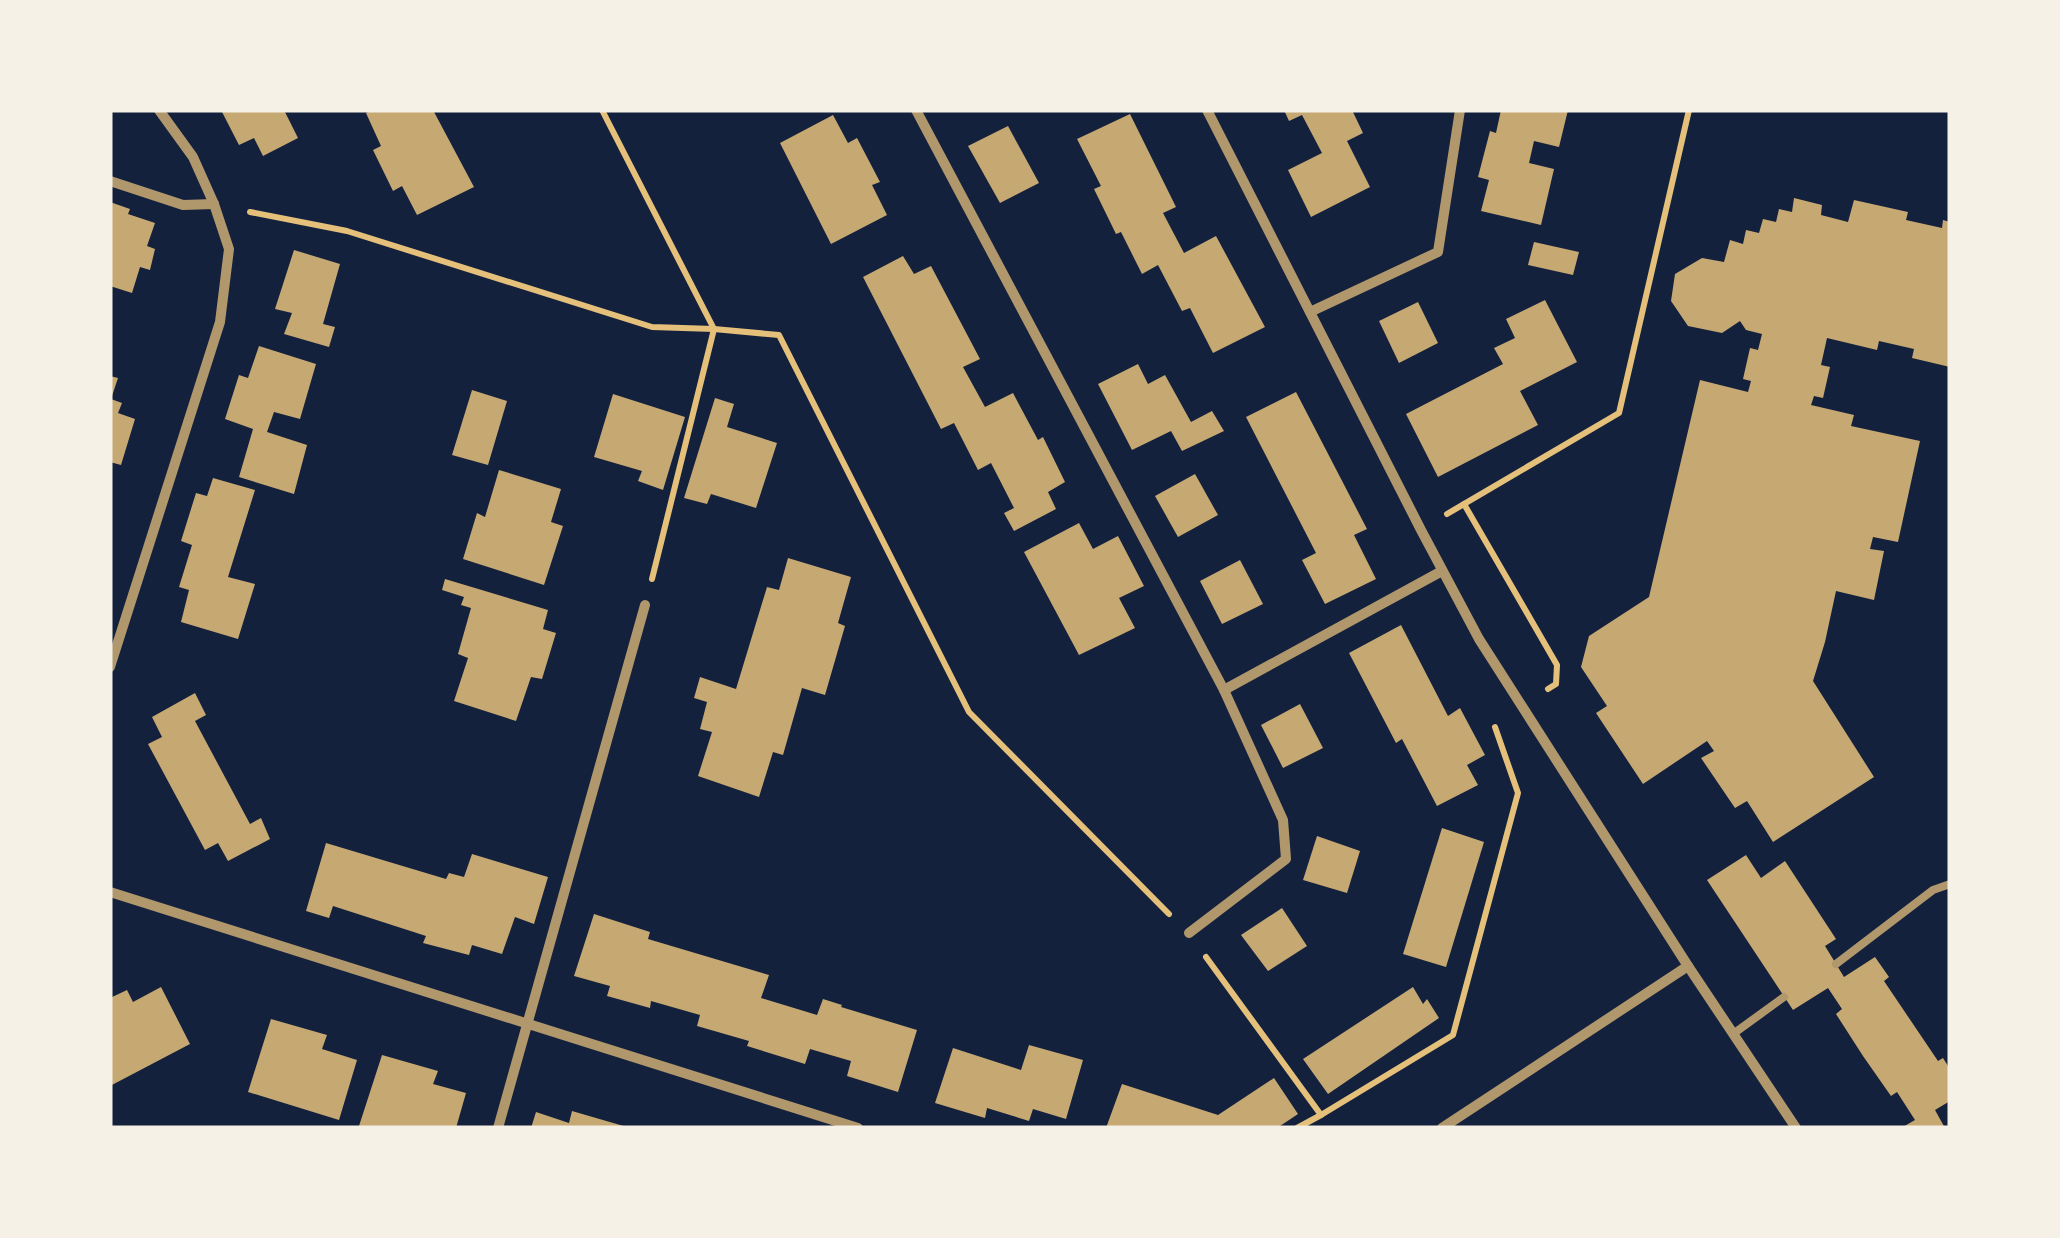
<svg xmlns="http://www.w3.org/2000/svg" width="2060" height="1238" viewBox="0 0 2060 1238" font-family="Helvetica,sans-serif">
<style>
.building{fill:#c6a872}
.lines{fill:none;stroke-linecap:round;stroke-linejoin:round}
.path{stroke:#e5c07b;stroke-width:6}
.service{stroke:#b1986c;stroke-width:8}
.minor{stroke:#b1986c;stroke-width:10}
</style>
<rect width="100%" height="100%" fill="#14213d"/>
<g class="building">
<path d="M221,110H284L298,138L263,156L254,138L239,145Z"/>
<path d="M372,110H433L474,187L417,215L402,186L393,191L373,150L381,146L366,113Z"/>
<path d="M1284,110H1352L1363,133L1347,141L1370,187L1311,217L1288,170L1322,153L1302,115L1289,121Z"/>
<path d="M1501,110H1568L1559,147L1534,141L1529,163L1554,169L1541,225L1481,211L1489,180L1478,177L1490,131L1496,133Z"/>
<path d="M1130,114L1176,207L1163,213L1184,253L1216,236L1265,327L1213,353L1190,308L1182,311L1158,265L1142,274L1121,232L1116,234L1094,189L1101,186L1077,139Z"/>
<path d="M833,115L848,143L857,138L880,182L872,185L887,215L831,244L780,143Z"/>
<path d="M1008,126L1039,183L1000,203L968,146Z"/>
<path d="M1794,198L1822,205L1821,215L1848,222L1854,200L1908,212L1906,220L1942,228L1943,220L1950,222V367L1912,358L1914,349L1879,341L1877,350L1827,338L1821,365L1830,367L1823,398L1814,396L1811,405L1854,415L1851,426L1920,441L1898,542L1873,537L1870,549L1884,551L1874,600L1836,591L1825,642L1813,681L1874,777L1773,842L1747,801L1735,808L1701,758L1714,751L1707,741L1643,784L1596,713L1607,706L1581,667L1589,636L1649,597L1700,380L1748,392L1751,381L1743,379L1750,348L1758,350L1762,334L1746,330L1740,321L1722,333L1688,326L1671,301L1675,274L1702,258L1724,262L1730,240L1743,244L1746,230L1759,233L1763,219L1776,222L1779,209L1792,212Z"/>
<path d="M110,202L130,209L128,214L155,223L147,246L155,249L150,270L140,267L132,293L110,286Z"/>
<path d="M1534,242L1579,252L1573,275L1528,265Z"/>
<path d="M294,250L340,264L323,324L335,327L329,347L284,334L292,313L275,309Z"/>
<path d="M903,256L914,274L931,266L980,359L963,367L985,407L1013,393L1038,440L1043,437L1065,482L1048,492L1056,509L1014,531L1004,513L1014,508L991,463L978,470L954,423L941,429L863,277Z"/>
<path d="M1545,300L1577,362L1520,391L1538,425L1438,477L1406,414L1503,364L1494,348L1515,338L1506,319Z"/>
<path d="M1418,302L1438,343L1399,363L1379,321Z"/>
<path d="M259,346L316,364L300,419L274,412L267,432L307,445L294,494L239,477L253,429L225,419L239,375L248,378Z"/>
<path d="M1138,364L1148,384L1165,375L1191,422L1212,411L1224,431L1182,451L1171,431L1132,450L1098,384Z"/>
<path d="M110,376L118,378L111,399L122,403L118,413L135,419L121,465L110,462Z"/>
<path d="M472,390L507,401L488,465L452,455Z"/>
<path d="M1296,392L1367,529L1354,535L1376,579L1325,604L1302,560L1316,553L1246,417Z"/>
<path d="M613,394L685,417L663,490L638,481L642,471L594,457Z"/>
<path d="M715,398L734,404L727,427L777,443L756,508L711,494L707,504L684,498Z"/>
<path d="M499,470L561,489L551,522L563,526L544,585L463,559L477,513L485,517Z"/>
<path d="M1195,474L1218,515L1178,537L1155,496Z"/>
<path d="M213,478L255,490L228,577L255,584L238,639L181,622L189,590L179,587L192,545L181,541L196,493L207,496Z"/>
<path d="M1079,523L1093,549L1118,536L1144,586L1119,598L1135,628L1079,655L1024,552Z"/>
<path d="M788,558L851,577L838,623L845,626L825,695L802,688L783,755L773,752L759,797L698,776L712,732L700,729L707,702L694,698L700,677L736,689L767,587L779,590Z"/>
<path d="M1240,560L1263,604L1222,624L1200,581Z"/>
<path d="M445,579L548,610L543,629L556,633L542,679L531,677L516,721L454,701L468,658L458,654L471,608L461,605L464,597L442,590Z"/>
<path d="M1401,625L1448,716L1460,708L1485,755L1467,765L1478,785L1437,806L1402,739L1396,743L1349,653Z"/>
<path d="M195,693L206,715L195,721L250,824L261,818L270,839L228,861L218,843L205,850L148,744L162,737L152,717Z"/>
<path d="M1300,704L1323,748L1283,768L1261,725Z"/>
<path d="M1442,828L1484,842L1446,967L1403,954Z"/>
<path d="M1317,836L1360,851L1347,893L1303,880Z"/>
<path d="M326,843L446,879L449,873L464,877L472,854L548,877L534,924L515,917L502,954L472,945L469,955L423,943L426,936L333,906L329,918L306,911Z"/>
<path d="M1746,855L1761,878L1785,861L1836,939L1825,946L1844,977L1875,957L1889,977L1884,981L1938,1061L1943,1058L1950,1069V1101L1935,1110L1945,1128H1901L1915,1120L1897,1092L1891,1096L1863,1056L1836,1014L1842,1009L1828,988L1793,1010L1707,880Z"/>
<path d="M1282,908L1307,946L1268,971L1241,935Z"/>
<path d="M594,914L650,932L648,939L769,975L761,998L817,1015L823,999L842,1005L841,1007L917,1030L898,1092L847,1076L851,1061L810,1049L805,1064L747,1046L749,1041L697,1026L700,1015L651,1001L650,1008L607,996L610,986L574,976Z"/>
<path d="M161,987L190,1044L110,1086V998L127,990L133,1002Z"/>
<path d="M1413,987L1423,1004L1427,999L1439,1018L1328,1094L1303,1059Z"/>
<path d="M271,1019L327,1035L322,1049L357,1060L339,1120L248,1092Z"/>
<path d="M1029,1045L1083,1060L1066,1119L1033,1109L1029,1121L987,1108L985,1118L935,1103L953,1048L1021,1070Z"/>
<path d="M382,1055L438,1071L433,1084L466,1093L456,1128L359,1126Z"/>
<path d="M1274,1078L1298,1114L1277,1128H1106L1122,1084L1218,1115Z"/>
<path d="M572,1111L627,1127V1128H531L536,1112L569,1123Z"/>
</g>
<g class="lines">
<g class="path">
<path d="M602,110L714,329L652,579"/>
<path d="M250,212L347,231L652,327L714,329L779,335L969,712L1169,914"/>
<path d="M1464,504L1557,665L1556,684L1548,689"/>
<path d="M1447,514L1619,413L1689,110"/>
<path d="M1206,957L1321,1115L1297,1128"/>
<path d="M1321,1115L1453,1035L1518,793L1495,727"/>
</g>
<g class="service">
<path d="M1836,964L1933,890L1950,884"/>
<path d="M1733,1034L1784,997"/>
</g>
<g class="minor">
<path d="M916,110L1224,690L1283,820L1286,859L1189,933"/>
<path d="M1207,110L1421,530L1479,639L1688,966L1796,1128"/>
<path d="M110,181L183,205L214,204"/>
<path d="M1310,312L1438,252L1460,110"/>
<path d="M110,667L220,322L229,249L214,204L193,157L159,110"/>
<path d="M1224,690L1442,571"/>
<path d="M110,892L858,1128"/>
<path d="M498,1128L645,605"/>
<path d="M1442,1128L1688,966"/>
</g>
</g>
<rect width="2060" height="1238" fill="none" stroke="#f6f1e7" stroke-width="225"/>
</svg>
